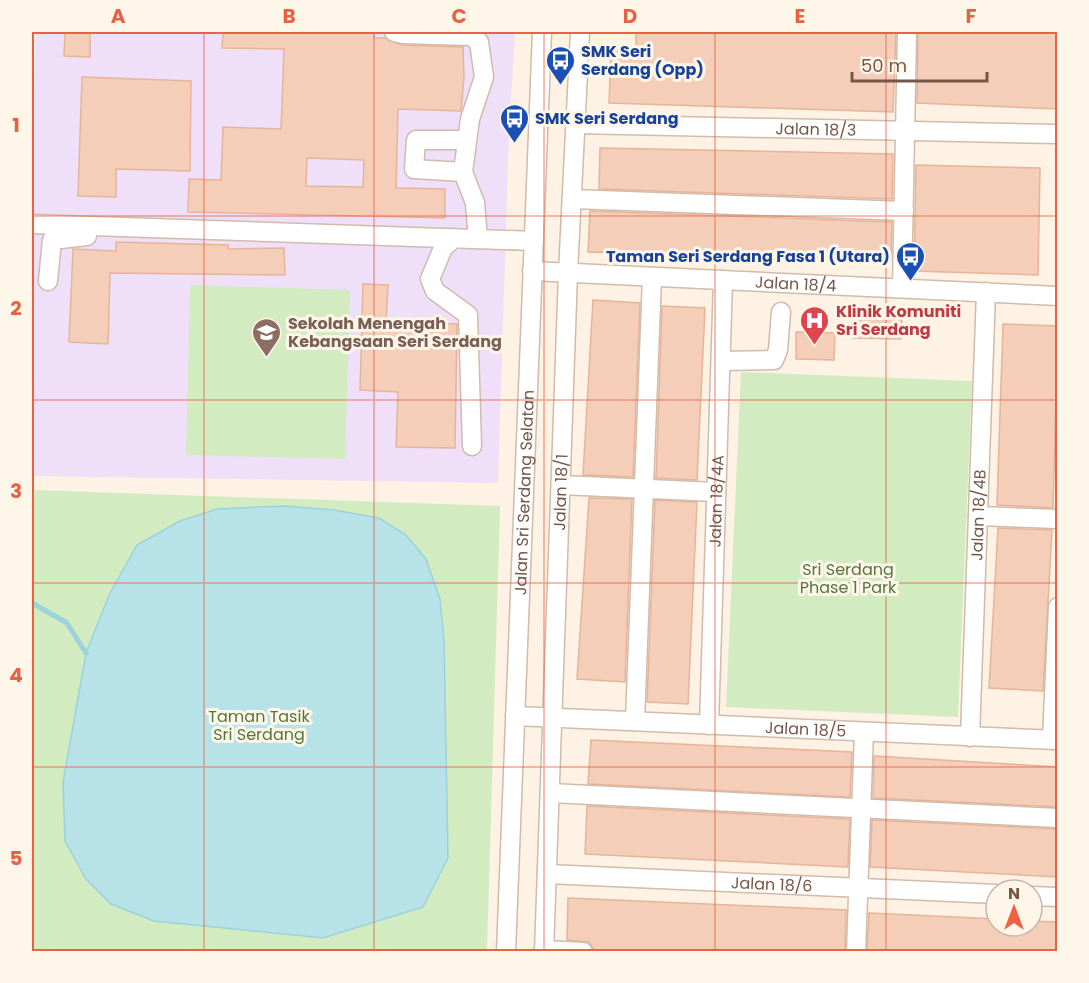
<svg xmlns="http://www.w3.org/2000/svg" width="1089" height="983" viewBox="0 0 1089 983" font-family="Poppins,sans-serif">
<style>
.education{fill:#efdff9}
.green{fill:#d3ebc0}
.water{fill:#b6e2e8;stroke:#9cd2da;stroke-width:1.5}
.lines{fill:none;stroke-linecap:round;stroke-linejoin:round}
.stream{stroke:#9cd2da;stroke-width:5}
.building{fill:#f4ceb9;stroke:#e7b498;stroke-width:1.5;fill-rule:evenodd}
.minor-casing{stroke:#d1bbab;stroke-width:21}
.minor{stroke:#fff;stroke-width:18}
.grid{fill:none;stroke:#e76142;stroke-width:1.5;stroke-opacity:0.55}
.labels{text-anchor:middle;dominant-baseline:central;stroke-width:6;stroke-linejoin:round;paint-order:stroke}
.transit-label{font-size:16px;font-weight:bold;fill:#164399;stroke:#fff6ea;text-anchor:start}
.street-label{font-size:16px;fill:#765747;stroke:#fff6ea}
.health-label{font-size:16px;font-weight:bold;fill:#be3a42;stroke:#fff6ea;text-anchor:start}
.education-label{font-size:16px;font-weight:bold;fill:#785e54;stroke:#fff6ea;text-anchor:start}
.park-label{font-size:16px;fill:#50773c;stroke:#fff6ea}
.neatline{fill:none;stroke:#e76142;stroke-width:2}
.grid-label{font-size:20px;text-anchor:middle;font-weight:bold;fill:#e76142}
</style>
<rect width="100%" height="100%" fill="#fdf2e3"/>
<path class="education" d="M36,32H515L509,131L498,483L32,476V160Z"/>
<g class="green">
<path d="M190,285L350,290L345,459L186,455Z"/>
<path d="M741,372L972,381L958,717L726,707Z"/>
<path d="M32,490L500,506L487,951L32,952Z"/>
</g>
<path class="water" d="M285,506L334,510L379,518L406,535L426,559L440,599L444,640L448,858L423,907L323,938L154,921L111,904L86,879L65,841L63,782L86,653L109,595L137,545L180,521L217,509Z"/>
<g class="lines">
<path class="stream" d="M32,603L67,623L86,653"/>
</g>
<g class="building">
<path d="M65,32H90V57L64,56Z"/>
<path d="M223,32H374V38H385L401,45L463,47L464,77L461,111L398,109L396,188L445,189V218L188,212L189,179L221,180L223,127L281,129L284,49L222,48ZM307,158L364,160L363,187L306,186Z"/>
<path d="M636,32H896L893,112L609,103L611,49L636,50Z"/>
<path d="M918,32H1058V109L917,103Z"/>
<path d="M82,77L191,81L190,171L116,169V197L78,196Z"/>
<path d="M600,148L893,154L892,199L599,189Z"/>
<path d="M916,165L1040,168L1038,275L914,271Z"/>
<path d="M590,211L892,222L891,259L588,252Z"/>
<path d="M116,242L228,245V249L284,248L285,275L110,273L108,344L69,342L73,249L116,251Z"/>
<path d="M363,284L388,285L386,322L457,324L455,448L396,447L398,392L360,390Z"/>
<path d="M593,300L640,303L633,477L583,475Z"/>
<path d="M662,306L705,308L697,480L656,478Z"/>
<path d="M854,313L902,315L901,339L853,338Z"/>
<path d="M1003,324L1058,326L1053,508L997,505Z"/>
<path d="M796,332L835,333L834,360L796,359Z"/>
<path d="M589,498L632,499L625,682L577,679Z"/>
<path d="M655,500L697,502L688,704L647,702Z"/>
<path d="M998,528L1052,530L1043,691L989,688Z"/>
<path d="M591,740L852,752L850,797L588,784Z"/>
<path d="M874,756L1058,767V807L873,798Z"/>
<path d="M587,806L850,819L848,867L585,854Z"/>
<path d="M872,820L1058,829V877L870,867Z"/>
<path d="M568,898L846,910L845,951L594,950L589,942L567,940Z"/>
<path d="M869,913L996,919V926H1032V921L1058,922V951H867Z"/>
</g>
<g class="lines">
<defs>
<g id="minor">
<path d="M394,32L403,34L471,36L479,42L484,77L470,119L463,172L475,203L478,239"/>
<path id="s1" d="M576,124L1058,134"/>
<path d="M463,172L414,169L416,140H466"/>
<path d="M572,199L904,211"/>
<path d="M32,224L534,241"/>
<path d="M454,238L443,248L430,279L435,291L468,315L472,446"/>
<path id="s2" d="M532,271L1058,296"/>
<path d="M48,281L52,240L87,236"/>
<path d="M902,288L907,32"/>
<path d="M721,361L774,360L778,350L781,312"/>
<path d="M561,485L716,492"/>
<path d="M978,516L1058,519"/>
<path id="s3" d="M515,716L1058,740"/>
<path d="M635,721L652,277"/>
<path id="s4" d="M709,725L723,280"/>
<path id="s5" d="M970,737L986,292"/>
<path d="M1052,740L1058,607"/>
<path d="M550,793L1058,818"/>
<path id="s6" d="M547,874L996,894"/>
<path d="M1032,896L1058,897"/>
<path d="M544,950L583,952"/>
<path id="s7" d="M506,952L542,32"/>
<path id="s8" d="M544,952L568,273L580,32"/>
<path d="M856,952L864,732"/>
</g>
</defs>
<use href="#minor" class="minor-casing"/>
<use href="#minor" class="minor"/>
</g>
<path class="grid" d="M204,32V952M374,32V952M544,32V952M715,32V952M886,32V952M32,216H1058M32,400H1058M32,583H1058M32,767H1058"/>
<defs>
<symbol id="bus-pin" viewBox="-11 -11 22 30"><path d="M0 17L-7.5 6A9.5 9.5 0 1 1 7.5 6Z" fill="#1a4fb4" stroke="#fff6ea"/><path d="M-5-6H5V4H4V6H2V4H-2V6H-4V4H-5ZM-3.5-4V0h7V-4ZM-3.5 1.2v1.5H-2V1.2ZM2 1.2v1.5H3.5V1.2Z" fill="#fff"/></symbol>
<symbol id="hospital-pin" viewBox="-11 -11 22 30"><path d="M0 17L-7.5 6A9.5 9.5 0 1 1 7.5 6Z" fill="#e0444e" stroke="#fff6ea"/><path d="M-5-5h3v3.5h4V-5h3V5h-3V1.5h-4V5h-3Z" fill="#fff"/></symbol>
<symbol id="school-pin" viewBox="-11 -11 22 30"><path d="M0 17L-7.5 6A9.5 9.5 0 1 1 7.5 6Z" fill="#8d6e63" stroke="#fff6ea"/><path d="M0-5L7-2L0 1L-7-2ZM-4 1L0 2.5L4 1V4Q0 6-4 4Z" fill="#fff"/></symbol>
</defs>
<g fill-rule="evenodd">
<use href="#bus-pin" x="544" y="44" width="33" height="45"/>
<use href="#bus-pin" x="498" y="102" width="33" height="45"/>
<use href="#bus-pin" x="894" y="240" width="33" height="45"/>
<use href="#hospital-pin" x="798" y="304" width="33" height="45"/>
<use href="#school-pin" x="250" y="316" width="33" height="45"/>
</g>
<g class="labels">
<g class="transit-label">
<text x="581" y="51">SMK Seri<tspan x="581" dy="18">Serdang (Opp)</tspan></text>
<text x="535" y="118">SMK Seri Serdang</text>
<text x="890" y="256" text-anchor="end">Taman Seri Serdang Fasa 1 (Utara)</text>
</g>
<g class="street-label">
<text stroke="none"><textPath href="#s1" startOffset="240">Jalan 18/3</textPath></text>
<text stroke="none"><textPath href="#s2" startOffset="264">Jalan 18/4</textPath></text>
<text stroke="none"><textPath href="#s7" startOffset="460">Jalan Sri Serdang Selatan</textPath></text>
<text stroke="none"><textPath href="#s8" startOffset="460">Jalan 18/1</textPath></text>
<text stroke="none"><textPath href="#s4" startOffset="224">Jalan 18/4A</textPath></text>
<text stroke="none"><textPath href="#s5" startOffset="222">Jalan 18/4B</textPath></text>
<text stroke="none"><textPath href="#s3" startOffset="291">Jalan 18/5</textPath></text>
<text stroke="none"><textPath href="#s6" startOffset="225">Jalan 18/6</textPath></text>
</g>
<g class="health-label">
<text x="836" y="311">Klinik Komuniti<tspan x="836" dy="18">Sri Serdang</tspan></text>
</g>
<g class="education-label">
<text x="288" y="323">Sekolah Menengah<tspan x="288" dy="18">Kebangsaan Seri Serdang</tspan></text>
</g>
<g class="park-label">
<text x="848" y="569">Sri Serdang<tspan x="848" dy="18">Phase 1 Park</tspan></text>
<text x="259" y="716">Taman Tasik<tspan x="259" dy="18">Sri Serdang</tspan></text>
</g>
</g>
<rect width="1089" height="983" fill="none" stroke="#fff6ea" stroke-width="66"/>
<g transform="translate(1014 908)"><circle r="28" fill="#fff6ea" stroke="#c8b6a9" stroke-width="1.5"/>
<path d="M0-4.5L10 22L0 15L-10 22Z" fill="#ed6242"/>
<text y="-9" font-size="16" font-weight="bold" text-anchor="middle" fill="#765747">N</text>
</g>
<path d="M852 72v9h135v-9" fill="none" stroke="#765747" stroke-width="3"/>
<text x="861" y="72" font-size="18" fill="#765747" stroke="#fff6ea" stroke-width="4.5" paint-order="stroke">50 m</text>
<rect x="33" y="33" width="1023" height="917" class="neatline"/>
<g class="grid-label">
<text x="118" y="23">A</text>
<text x="289" y="23">B</text>
<text x="459" y="23">C</text>
<text x="630" y="23">D</text>
<text x="800" y="23">E</text>
<text x="971" y="23">F</text>
<text x="16" y="132">1</text>
<text x="16" y="315">2</text>
<text x="16" y="498">3</text>
<text x="16" y="682">4</text>
<text x="16" y="865">5</text>
</g>
</svg>
